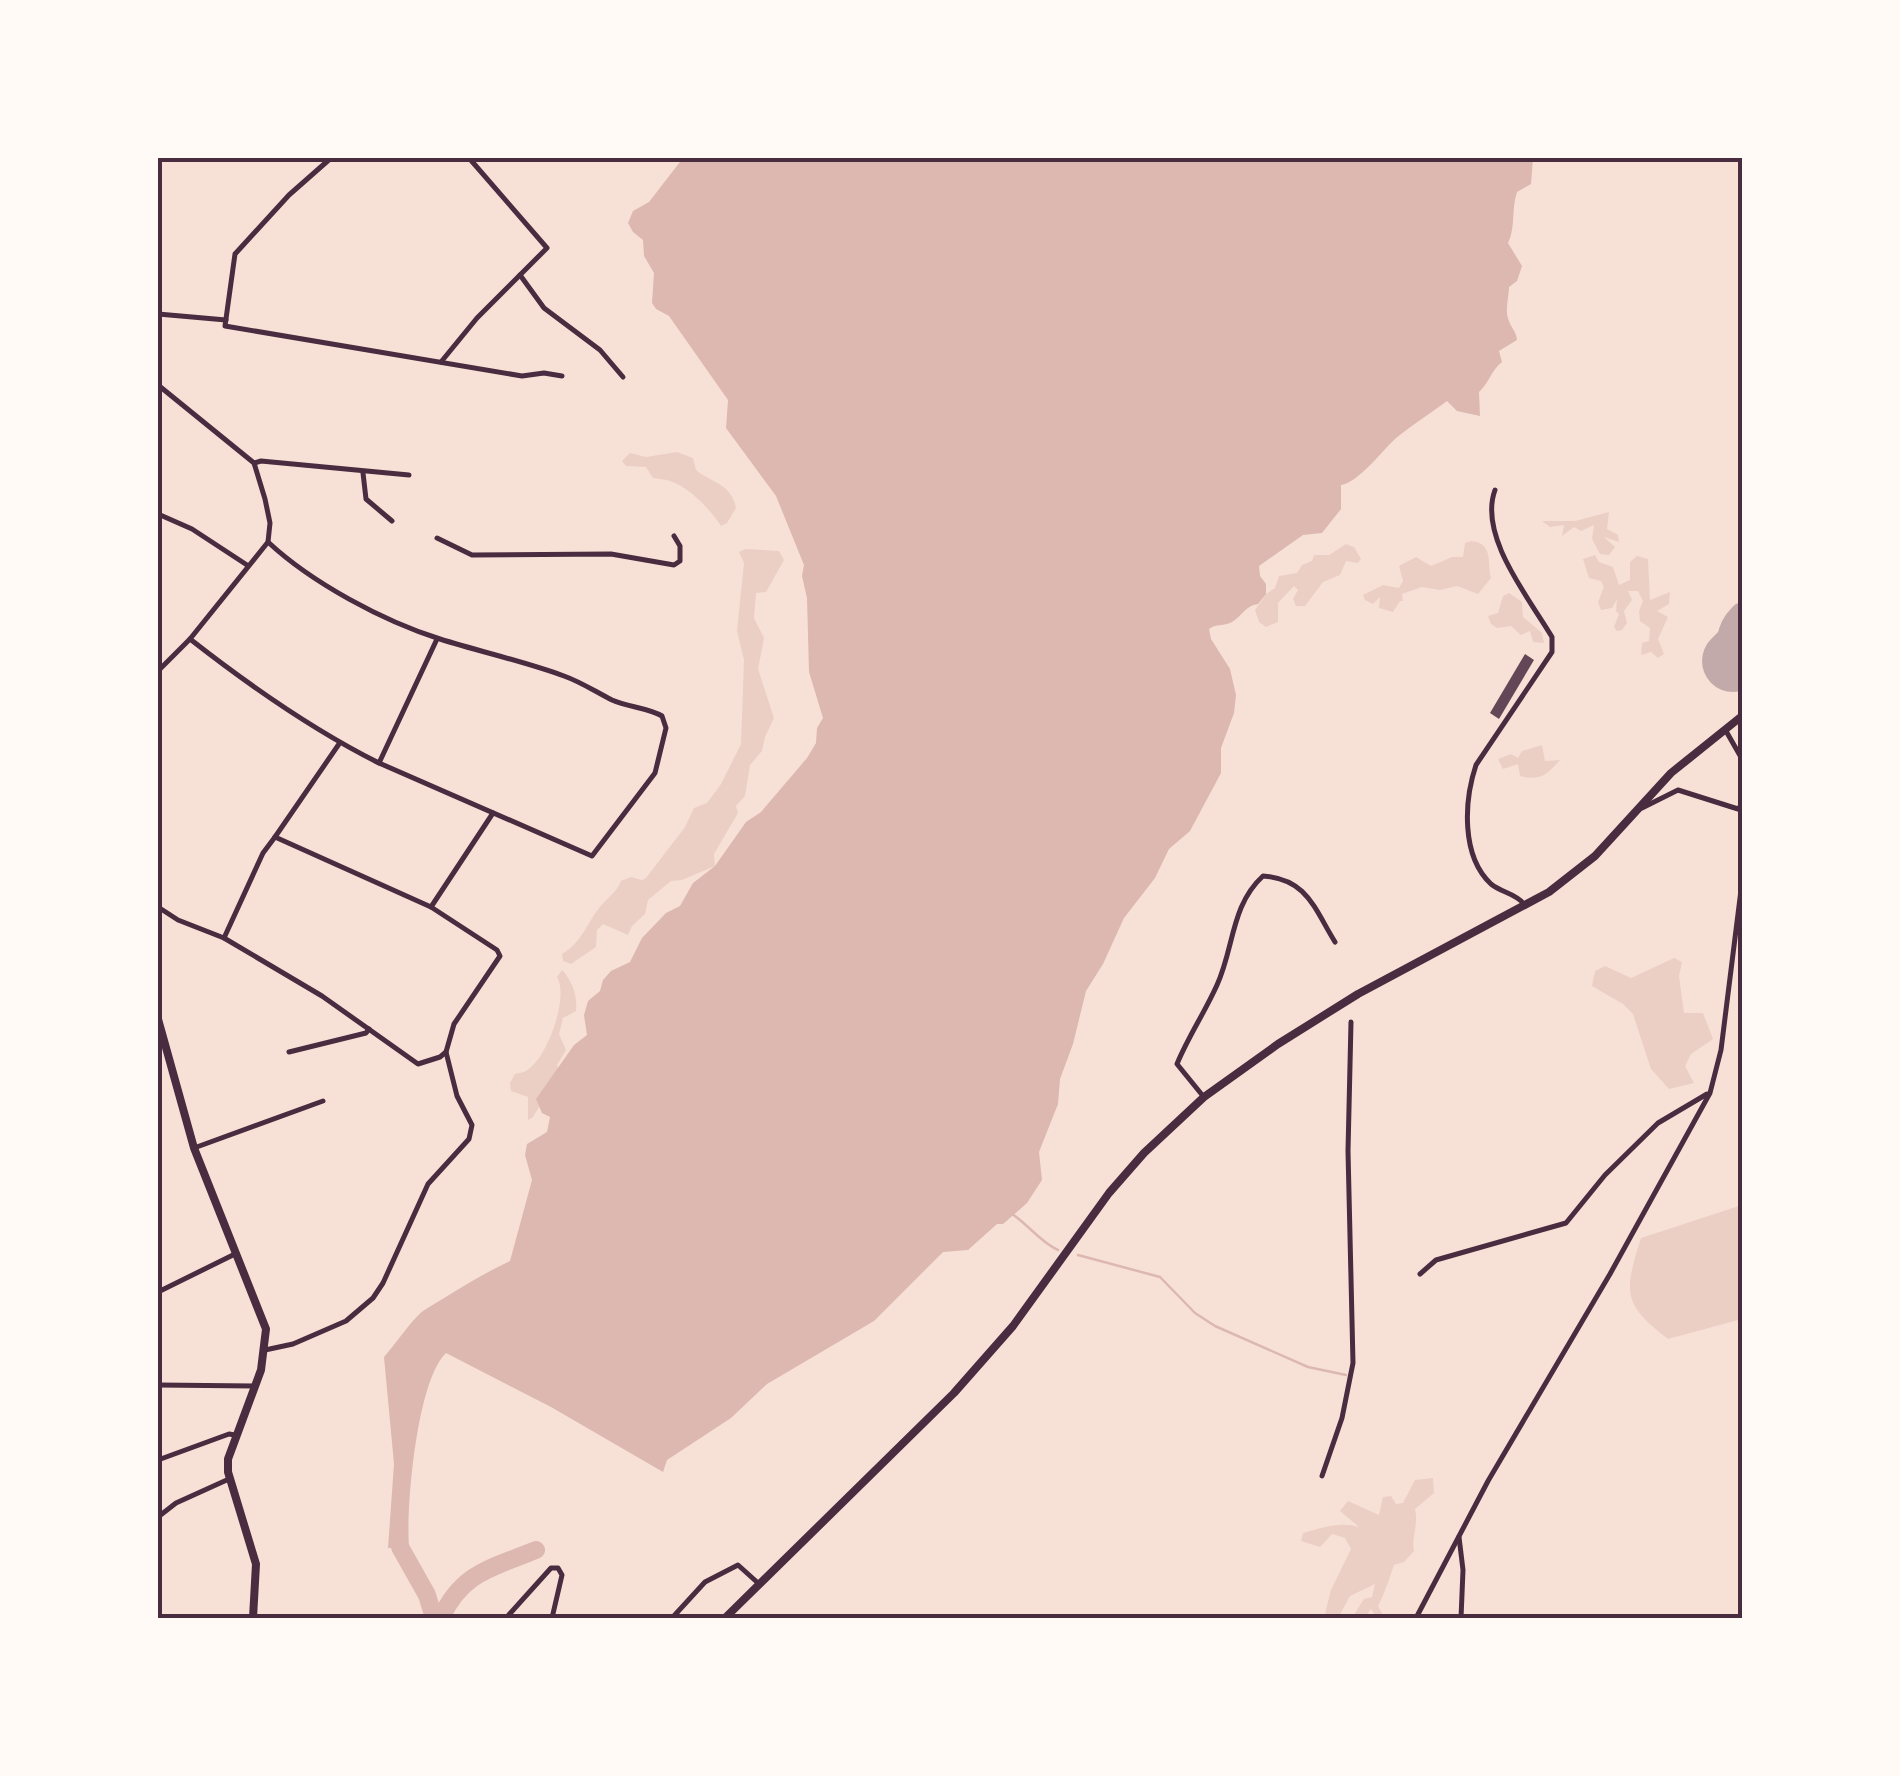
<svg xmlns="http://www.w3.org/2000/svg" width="1900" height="1776" viewBox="0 0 1900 1776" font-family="Roboto,sans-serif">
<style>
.green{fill:#ebcfc5}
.water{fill:#dcb8b0}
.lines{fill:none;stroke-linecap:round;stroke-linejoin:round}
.stream{stroke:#dcb8b0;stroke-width:2.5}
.river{stroke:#dcb8b0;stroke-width:18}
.taxiway{stroke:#c3aaaa;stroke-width:25}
.runway{stroke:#c3aaaa;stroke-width:62}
.building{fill:#644757}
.minor{stroke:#4a2c40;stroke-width:5}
.secondary{stroke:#4a2c40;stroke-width:8}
.neatline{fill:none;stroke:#4a2c40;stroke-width:4}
</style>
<rect width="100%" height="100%" fill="#f7e1d7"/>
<g class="green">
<path d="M677,452L693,458L696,470C713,484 731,483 736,508L727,523L721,526C711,510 689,487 670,481C664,479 658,479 653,478L646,467L626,466L622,461L630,453L646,457Z"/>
<path d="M1609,512L1607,529L1618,535L1619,542L1604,537L1615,547L1609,555L1600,554L1592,539L1594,525L1581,531L1574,527L1562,536L1564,525L1550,527L1542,521H1575Z"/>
<path d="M1471,541C1494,543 1487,563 1491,578L1478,594L1457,586L1440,590L1422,587L1402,594L1403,601H1400L1393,612L1379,608L1380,597L1373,604L1365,600L1363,595L1383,585L1399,588L1403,581L1399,566L1416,557L1431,566L1452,557H1463L1465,543Z"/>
<path d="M1346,544L1354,547L1361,559L1358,563L1346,561L1340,575L1323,582L1305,606H1296L1293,599L1298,590L1294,586L1278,603V622L1266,627L1259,622L1255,610L1266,594L1275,588L1279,576L1297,573L1302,565L1312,561L1314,555H1329Z"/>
<path d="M745,549L779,551L784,560L766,592L756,593L754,618L764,638L758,669L774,718L765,737L762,751L750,765L745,796L736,806L738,813L714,854L715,866L682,880L671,881L648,900L645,914L632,926L628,935L603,924L597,930L596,947L571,964L563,961L562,954C582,942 586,925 599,908C607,898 616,893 621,881L631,877L642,880L646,878L685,827L694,808L707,803L721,784L741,744L744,660L737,631L744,563L739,552Z"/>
<path d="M1595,555L1599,562L1613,567L1619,585L1630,580V562L1637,556L1648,559L1650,600L1670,592L1669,604L1657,611L1668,617L1658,639L1664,654L1658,658L1651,652L1641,655L1642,643L1649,641L1650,628L1640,621L1639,611L1643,601L1638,591H1628L1632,600L1624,611L1627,623L1622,630L1617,631L1614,627L1619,614L1616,611L1617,599L1612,608L1601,610L1598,602L1604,587L1601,581L1589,578L1583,559Z"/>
<path d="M1509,593L1522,602L1523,617L1542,633L1544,643L1533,642L1530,631L1521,635L1511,626L1497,628L1491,624L1488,616L1498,613L1503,596Z"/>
<path d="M1542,745L1545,761L1560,760C1547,775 1540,781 1520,776L1518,764L1503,769L1498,759L1511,754L1518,758L1522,751Z"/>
<path d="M1674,958L1682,962L1679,976L1684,1013H1703L1713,1039L1691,1054L1685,1066L1694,1083L1669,1089L1651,1069L1633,1014L1623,1004L1592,986L1595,971L1605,966L1631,978Z"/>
<path d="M562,970C572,980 578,997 576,1011L563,1018L559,1034L566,1050L557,1065L560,1072L533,1117L528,1120V1097L511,1091L510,1083L515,1074C520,1073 526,1072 530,1068C548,1054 569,997 557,977Z"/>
<path d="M1742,1205V1319L1668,1339C1622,1304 1624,1292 1641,1238Z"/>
<path d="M1433,1478L1434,1493L1415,1509C1419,1525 1411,1536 1414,1551L1404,1562L1394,1565C1389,1579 1385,1593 1378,1606L1384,1617L1377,1618L1371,1609L1365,1618H1352L1364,1599L1372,1597L1375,1584L1350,1596L1338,1618H1324L1331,1590L1351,1549L1345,1538L1332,1534L1320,1547L1301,1541L1303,1533C1321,1528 1340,1521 1359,1527L1340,1511L1348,1501L1379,1515L1383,1497L1391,1496L1396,1504L1403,1503L1415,1480Z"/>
</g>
<path class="water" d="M683,158H1533L1531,184L1517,192C1511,209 1516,226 1508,243L1522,266L1517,281L1509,287C1509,296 1505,309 1508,318C1510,327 1516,330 1517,340L1499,351L1502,362C1492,369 1489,383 1479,392L1480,416L1457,411L1447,401C1430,414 1410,426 1395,439C1381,452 1359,482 1341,485V509L1322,533L1303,535L1259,566L1260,576L1266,584V594L1258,604C1245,606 1242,616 1232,622C1223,627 1217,623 1209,629L1211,639L1230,669L1236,695L1234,713L1221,748V773L1190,831L1169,849L1155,878L1124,918L1103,964L1086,991L1073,1044L1060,1079L1058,1104L1039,1152L1042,1180L1027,1203L1003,1224H997L968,1250L943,1252L874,1321L767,1384L731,1418L667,1460L663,1472L551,1407L446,1353C417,1380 406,1506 409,1547L388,1548L394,1464L384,1357C395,1345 414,1316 426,1309C454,1292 480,1275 510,1261L532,1180L525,1155L527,1144L547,1132L550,1117L542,1113L536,1099L574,1045L587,1035L584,1015L588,1001L600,991L603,980L611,971L630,962L642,938L666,913L680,906L693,883L715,866L746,822L761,812L807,758L816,743L817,728L823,718L809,672L807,598L802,576L804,565L776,496L726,428L728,400L669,316L656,309L652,303L654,273L644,256L643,240L633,232L628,223L633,211L649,202Z"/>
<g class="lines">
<g class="stream">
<path d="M1012,1214C1029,1225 1040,1242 1058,1250"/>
<path d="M1078,1255L1160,1277L1195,1313L1215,1326L1308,1367L1346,1375"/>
</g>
<g class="river">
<path d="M400,1547L427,1595L434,1618"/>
<path d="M441,1618C462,1572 492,1568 536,1550"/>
</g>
<path class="taxiway" d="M1742,615C1728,629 1724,647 1742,659"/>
<path class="runway" d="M1733,661L1742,652"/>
</g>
<path class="building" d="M1525,654L1534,660L1499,719L1490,713Z"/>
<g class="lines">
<g class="minor">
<path d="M331,158L289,195L235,254L225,326L522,376L544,373L562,376"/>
<path d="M520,275L544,308L600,350L623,377"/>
<path d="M158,314L226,320"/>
<path d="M441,362L477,318L547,248L469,158"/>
<path d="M158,385L254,463L265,499L270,523L268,542L190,639C250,686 311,729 379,763L437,639"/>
<path d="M254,463L261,461L409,475"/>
<path d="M363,473L366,499L392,521"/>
<path d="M1495,490C1478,536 1529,598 1552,637V652L1476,765C1464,801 1461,856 1491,884C1502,893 1515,893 1524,904"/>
<path d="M158,514L192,529L247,565"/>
<path d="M437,538L472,555L611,554L674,565L680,561V546L674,536"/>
<path d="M268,542C312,583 383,621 440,639C481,652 523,661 564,676C581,682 596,692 612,700C628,707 649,708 662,716L666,728L655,773L592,856L379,763"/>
<path d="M158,671L190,639"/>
<path d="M1726,731L1742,759"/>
<path d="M339,744L275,837L431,907L493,813"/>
<path d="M1642,808L1678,790L1738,809L1742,804"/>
<path d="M275,837L263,853L224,938L322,996L418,1064L440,1057L446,1052L454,1024L500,956L497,950L431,907"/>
<path d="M158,907L178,920L224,938"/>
<path d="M289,1052L366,1033L369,1029"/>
<path d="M1203,1096L1177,1064C1188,1037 1205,1012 1217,985C1234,948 1231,905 1263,876C1307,879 1314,908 1335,942"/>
<path d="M194,1148L323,1101"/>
<path d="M1420,1274L1436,1260L1566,1223L1605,1175L1658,1123L1707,1094"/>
<path d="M158,1292L235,1254"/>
<path d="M265,1350L293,1344L346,1321L373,1298L383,1283L428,1184L469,1139L472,1125L457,1096L446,1052"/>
<path d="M158,1385L254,1386"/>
<path d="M158,1460L229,1434L235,1435"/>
<path d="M1322,1476L1342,1418L1353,1363L1348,1151L1351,1022"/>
<path d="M158,1517L176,1503L229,1479"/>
<path d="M1459,1537L1463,1570L1461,1618"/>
<path d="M506,1618L551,1568H558L562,1575L552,1618"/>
<path d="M672,1618L705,1582L738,1565L758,1583"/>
<path d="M1416,1618L1488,1481L1610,1274L1710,1093L1721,1050L1742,882"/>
</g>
<g class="secondary">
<path d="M158,1019L194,1148L266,1329L261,1370L228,1459V1472L256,1564L253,1618"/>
<path d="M725,1618L954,1393L1013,1326L1109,1193L1144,1153L1204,1097L1278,1044L1358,994L1549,892L1595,856L1671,773L1742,716"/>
</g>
</g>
<rect width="1900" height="1776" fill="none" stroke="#fffaf5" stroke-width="320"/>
<rect x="160" y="160" width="1580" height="1456" class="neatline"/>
</svg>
